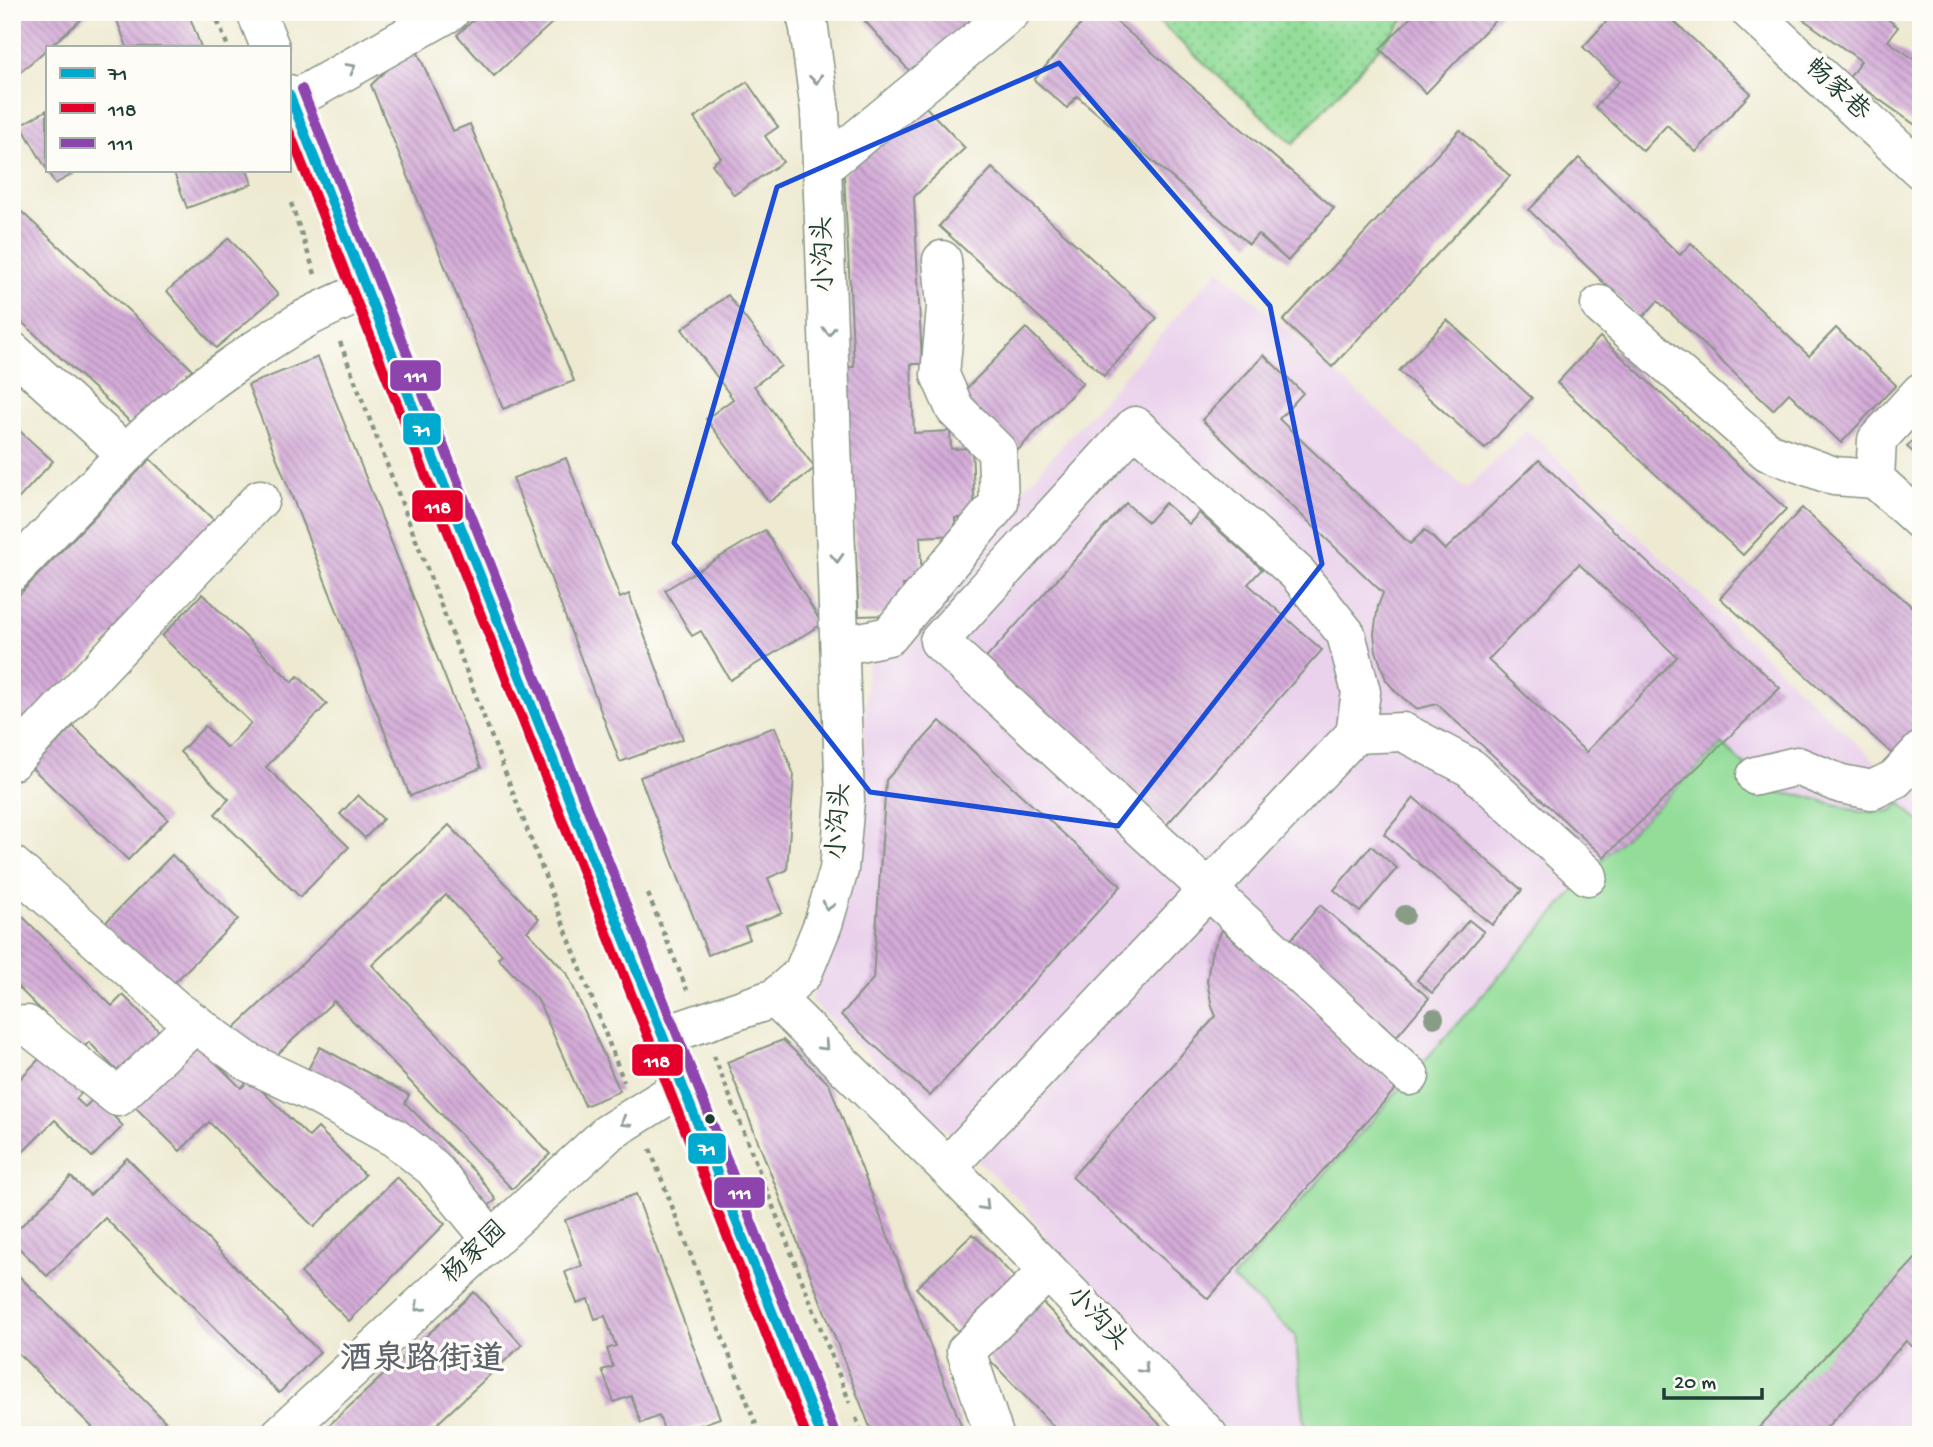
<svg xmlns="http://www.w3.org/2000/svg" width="1933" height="1447" viewBox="0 0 1933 1447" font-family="'Gochi Hand','LXGW WenKai TC',sans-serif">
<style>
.built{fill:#ead1ec}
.grass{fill:#93dd99;stroke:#598d66;stroke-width:2}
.park{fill:url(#park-dots);stroke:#598d66;stroke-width:2}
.building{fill:url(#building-back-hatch);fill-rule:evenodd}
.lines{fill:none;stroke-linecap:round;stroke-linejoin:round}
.minor-casing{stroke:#869483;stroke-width:41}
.path{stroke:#869483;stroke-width:4.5;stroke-dasharray:5 5;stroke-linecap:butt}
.minor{stroke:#fff;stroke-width:38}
.bus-1-casing{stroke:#fdfcf7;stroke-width:16}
.bus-2-casing{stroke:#fdfcf7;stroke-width:16}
.bus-3-casing{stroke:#fdfcf7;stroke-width:16}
.bus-1{stroke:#00a9ce;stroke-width:10}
.bus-2{stroke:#e4002b;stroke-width:10}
.bus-3{stroke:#8e44ad;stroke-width:10}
.tree{fill:#899c86}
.oneway{stroke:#8f9e9a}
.marked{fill:none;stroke:#1d4ed8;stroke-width:5;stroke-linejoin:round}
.bus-dot{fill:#1f3d34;stroke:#fdfcf7;stroke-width:2.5}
.labels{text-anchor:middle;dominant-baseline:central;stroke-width:7;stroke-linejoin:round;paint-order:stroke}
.street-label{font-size:26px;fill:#1f3d34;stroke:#fdfcf7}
.district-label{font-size:33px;font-weight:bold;fill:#5e646d;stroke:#fdfcf7}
.line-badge{stroke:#fdfcf7;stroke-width:2.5}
.badge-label{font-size:19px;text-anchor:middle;font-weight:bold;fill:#fff}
</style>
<defs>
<pattern id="park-dots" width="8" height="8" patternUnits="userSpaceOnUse" patternTransform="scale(1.75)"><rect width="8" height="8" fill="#93dd99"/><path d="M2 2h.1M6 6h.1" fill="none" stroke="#77b47e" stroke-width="1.8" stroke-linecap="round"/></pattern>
<pattern id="building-back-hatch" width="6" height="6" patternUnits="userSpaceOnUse" patternTransform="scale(1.75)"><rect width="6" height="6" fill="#d4abd8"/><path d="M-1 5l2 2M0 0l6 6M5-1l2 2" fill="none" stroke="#ab8cb0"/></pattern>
</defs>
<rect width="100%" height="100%" fill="#fdfcf7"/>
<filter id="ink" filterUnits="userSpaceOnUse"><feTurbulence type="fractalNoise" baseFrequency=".0143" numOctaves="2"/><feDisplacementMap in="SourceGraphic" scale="14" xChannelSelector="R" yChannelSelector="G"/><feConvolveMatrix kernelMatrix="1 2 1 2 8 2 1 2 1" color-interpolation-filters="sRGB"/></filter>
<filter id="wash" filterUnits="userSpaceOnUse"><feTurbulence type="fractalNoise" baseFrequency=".00686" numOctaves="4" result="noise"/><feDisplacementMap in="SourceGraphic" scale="28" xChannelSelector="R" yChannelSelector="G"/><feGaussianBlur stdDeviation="1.57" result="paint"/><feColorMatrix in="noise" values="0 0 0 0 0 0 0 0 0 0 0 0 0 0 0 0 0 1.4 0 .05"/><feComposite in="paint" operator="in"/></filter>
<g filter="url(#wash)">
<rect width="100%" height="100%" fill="#eeead2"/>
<path class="built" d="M1219,269L1466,489L1527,430L1909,793L1921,782V1435H1230L1062,1259L1022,1203L811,1000L859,850L867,665Z"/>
<path class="grass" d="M1722,744L1775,793L1802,795L1861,812L1891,811L1901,803L1921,824V1265L1764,1435H1312L1305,1426L1295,1335L1232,1279L1604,857Z"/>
<path class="park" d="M1148,12H1411L1293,144Z"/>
<g id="blocks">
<g class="building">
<path d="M12,12H90L12,79Z"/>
<path d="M114,12H188L201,47H127Z"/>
<path d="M482,12H564L494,76L457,35Z"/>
<path d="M875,12H969L974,18L912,74L865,21Z"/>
<path d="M1091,12H1105L1334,208L1288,261L1258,234L1249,244L1077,96L1067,108L1034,80Z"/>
<path d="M1416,12H1503L1426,93L1380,49Z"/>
<path d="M1615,12H1664L1751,93L1696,152L1667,125L1643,151L1595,107L1619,81L1583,47Z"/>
<path d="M1793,12H1878L1898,27L1888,41L1921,64V129L1849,78L1861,61Z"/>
<path d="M414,44L453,131L470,124L574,381L503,409L371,85Z"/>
<path d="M747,82L778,127L765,136L783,162L734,195L712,164L721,158L694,118Z"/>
<path d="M921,102L965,148L914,197L922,364H911L914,433L950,431L951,449L972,448L975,517L955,518V535L920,537L922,584L903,585L904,602L892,615L859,616L846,367H854L844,174Z"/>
<path d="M47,110V170H80L55,184L21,125Z"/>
<path d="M1460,130L1510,176L1332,367L1283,321Z"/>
<path d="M1579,158L1680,255L1691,243L1809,356L1836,328L1896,385L1841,443L1789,393L1773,410L1658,301L1641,319L1529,210Z"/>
<path d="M992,168L1157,318L1104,376L939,226Z"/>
<path d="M173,170H247L252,184L187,208Z"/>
<path d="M12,203L192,369L137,428L12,313Z"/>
<path d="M229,238L278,295L216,348L167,291Z"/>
<path d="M728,295L781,366L754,386L815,468L769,502L706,419L733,399L682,329Z"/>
<path d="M1447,320L1532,398L1485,449L1399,371Z"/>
<path d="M1026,328L1083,383L1015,453L957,398Z"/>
<path d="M1600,337L1786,509L1743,555L1557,383Z"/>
<path d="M1264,355L1303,393L1279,419L1410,544L1425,530L1445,550L1539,460L1780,688L1604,857L1437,704L1416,709L1395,691L1386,680L1376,651L1374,633L1378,606L1383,593L1202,420ZM1579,564L1677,657L1586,752L1488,660Z"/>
<path d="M318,357L481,768L410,796L248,385Z"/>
<path d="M12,424L53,461L12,506Z"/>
<path d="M1921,431V459L1907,447Z"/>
<path d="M566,458L620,598L629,594L683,739L620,762L513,478Z"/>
<path d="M150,459L219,525L12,738V602Z"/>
<path d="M1126,503L1148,522L1165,503L1189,524L1199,513L1262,569L1248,584L1322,650L1162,830L979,666Z"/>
<path d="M1802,508L1921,615V735L1899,760L1720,598Z"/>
<path d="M765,530L822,624L730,680L701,631L692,636L665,590Z"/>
<path d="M202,594L292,682L298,676L327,704L266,767L349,847L300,897L215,814L229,799L180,752L205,726L227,748L251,723L162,636Z"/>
<path d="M940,721L1121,886L930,1096L841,1015L873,979L886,780Z"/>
<path d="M73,726L168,819L128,860L32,768Z"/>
<path d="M775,727L794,775L787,870L768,878L782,913L745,927L750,939L708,955L640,777Z"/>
<path d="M358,795L383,819L365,838L340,814Z"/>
<path d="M1414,798L1522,890L1492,925L1384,834Z"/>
<path d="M449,825L539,919L527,931L567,973L620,1091L585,1106L538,1000L498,958L502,954L446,895L372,965L550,1154L512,1189L334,1001L265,1066L231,1031Z"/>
<path d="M1371,846L1397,868L1360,912L1334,890Z"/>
<path d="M172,855L238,919L169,988L104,924Z"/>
<path d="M1320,905L1429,998L1397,1036L1288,943Z"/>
<path d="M12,906L112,1006L123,995L164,1036L123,1077L89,1042L81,1050L12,981Z"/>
<path d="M1469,920L1484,932L1432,993L1417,980Z"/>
<path d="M1222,930L1398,1086L1208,1299L1072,1177L1216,1016L1212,1007L1207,981L1211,954Z"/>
<path d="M783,1040L829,1084L965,1435H873L727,1062Z"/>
<path d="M195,1042L241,1088L250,1079L309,1137L318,1128L365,1175L314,1227L209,1122L180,1151L132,1104Z"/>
<path d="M320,1047L409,1095L405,1103L478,1175L496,1200L487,1207L306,1073Z"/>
<path d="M46,1052L84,1090L76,1099L85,1107L95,1097L123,1126L92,1157L55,1120L21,1154L12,1146V1087Z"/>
<path d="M127,1158L320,1352L279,1393L105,1218L47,1276L12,1241V1235L71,1177L90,1195Z"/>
<path d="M397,1177L445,1224L349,1321L301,1273Z"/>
<path d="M636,1194L720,1418L673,1435H666L659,1416L641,1423L631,1396L614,1402L602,1370L613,1367L607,1349L616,1346L605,1316L595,1319L588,1299L577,1303L565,1272L582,1266L565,1220Z"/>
<path d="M973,1234L1020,1283L964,1337L916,1288Z"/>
<path d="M1917,1257L1921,1260V1354L1906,1341L1820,1435H1752Z"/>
<path d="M12,1269L165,1421L151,1435H100L12,1347Z"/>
<path d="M474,1292L522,1345L425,1435H322L330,1428L328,1426Z"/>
<path d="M1041,1301L1170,1435H1062L985,1355Z"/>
</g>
</g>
</g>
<g filter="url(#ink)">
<use href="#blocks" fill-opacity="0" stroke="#869483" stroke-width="2"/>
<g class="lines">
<defs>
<g id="minor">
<path d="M256,12L270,47"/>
<path d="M1751,12L1921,170"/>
<path d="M289,94L821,1435"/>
<path d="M292,101L450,12"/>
<path d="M822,168L1011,12"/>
<path d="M1600,305L1768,452L1834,476L1875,479"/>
<path d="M12,351L126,454L12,572"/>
<path d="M1921,392L1877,440L1875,479L1921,521"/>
<path d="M126,454C177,403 236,360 298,323C319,310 344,301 366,290"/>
<path d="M840,646L889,636L999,503L997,451L955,409L940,375L946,307L942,260"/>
<path d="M1355,734L1403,732L1471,768L1588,876"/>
<path d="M12,761L260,499"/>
<path d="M1756,776L1797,766L1841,784L1872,790L1895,779L1921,751"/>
<path d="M12,865L175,1009L248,1062L313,1093L395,1138L433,1168L492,1240"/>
<path d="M775,998L947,1167L1208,1435"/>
<path d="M12,1026L27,1025L118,1097L195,1023"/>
<path d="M663,1036L775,998L803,973L823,924L839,870L845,800L820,111L809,28L805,12"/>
<path d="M947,1167L1355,734L1361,692L1346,634L1298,574L1135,426L939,641L1410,1076"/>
<path d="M280,1435L608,1133L683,1086"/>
<path d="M994,1435L966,1351L1048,1271"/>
</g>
</defs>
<use href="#minor" class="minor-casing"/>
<g class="path">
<path d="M214,12L228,47"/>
<path d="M291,203L315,274"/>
<path d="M340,342L624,1082"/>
<path d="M648,894L687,990"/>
<path d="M714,1056L850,1403"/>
<path d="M650,1149L760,1435"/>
<path d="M856,1418L863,1435"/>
</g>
<use href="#minor" class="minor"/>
<defs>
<path id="bus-1" d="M289,94L821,1435"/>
<path id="bus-2" d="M289,131L806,1435"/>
<path id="bus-3" d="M302,89L834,1430"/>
</defs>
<use href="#bus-1" class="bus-1-casing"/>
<use href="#bus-2" class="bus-2-casing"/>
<use href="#bus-3" class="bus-3-casing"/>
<use href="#bus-1" class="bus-1"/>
<use href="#bus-2" class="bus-2"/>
<use href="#bus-3" class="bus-3"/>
</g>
<g class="tree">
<circle cx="1405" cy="915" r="10"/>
<circle cx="1434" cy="1018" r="10"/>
</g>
<defs><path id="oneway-chevron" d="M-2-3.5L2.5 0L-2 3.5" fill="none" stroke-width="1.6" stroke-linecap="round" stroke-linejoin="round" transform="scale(1.75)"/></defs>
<g class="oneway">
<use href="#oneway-chevron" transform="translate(351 68) rotate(-29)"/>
<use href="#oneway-chevron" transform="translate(816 79) rotate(83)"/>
<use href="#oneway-chevron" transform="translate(829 331) rotate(88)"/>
<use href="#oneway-chevron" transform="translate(837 558) rotate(88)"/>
<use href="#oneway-chevron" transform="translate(828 906) rotate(106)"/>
<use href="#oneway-chevron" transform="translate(824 1046) rotate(45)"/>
<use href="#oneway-chevron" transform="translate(625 1122) rotate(148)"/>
<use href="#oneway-chevron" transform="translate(985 1206) rotate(46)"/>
<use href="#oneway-chevron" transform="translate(419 1307) rotate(137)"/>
<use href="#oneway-chevron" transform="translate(1144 1369) rotate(46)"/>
</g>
</g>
<path class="marked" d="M1059,63L1270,306L1322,564L1118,826L870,792L674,543L777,187Z"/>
<circle class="bus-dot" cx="710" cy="1119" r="6"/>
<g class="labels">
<g class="street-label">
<text transform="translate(1836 91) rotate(43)">畅家巷</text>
<text transform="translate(826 254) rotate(-92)">小沟头</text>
<text transform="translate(841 821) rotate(-87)">小沟头</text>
<text transform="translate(476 1254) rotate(-43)">杨家园</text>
<text transform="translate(1096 1320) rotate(46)">小沟头</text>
</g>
<g class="district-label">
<text x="422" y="1362">酒泉路街道</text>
</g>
</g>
<g class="line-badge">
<rect x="389" y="359" width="53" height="33" rx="7" fill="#8e44ad"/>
<rect x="402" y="412" width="40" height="34" rx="7" fill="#00a9ce"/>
<rect x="411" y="489" width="53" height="34" rx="7" fill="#e4002b"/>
<rect x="631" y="1043" width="53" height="34" rx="7" fill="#e4002b"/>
<rect x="687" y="1132" width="40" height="33" rx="7" fill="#00a9ce"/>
<rect x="713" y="1176" width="53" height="33" rx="7" fill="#8e44ad"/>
</g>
<g class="badge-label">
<text x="416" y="382">111</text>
<text x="422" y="436">71</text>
<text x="438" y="513">118</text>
<text x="657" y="1067">118</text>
<text x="707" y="1155">71</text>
<text x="740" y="1199">111</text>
</g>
<rect width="1933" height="1447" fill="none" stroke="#fdfcf7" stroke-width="42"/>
<rect x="46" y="46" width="245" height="126" fill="#fdfcf7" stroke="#a4b0a9" stroke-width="2"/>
<rect x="60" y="68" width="35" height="10" fill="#00a9ce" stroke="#a4b0a9" stroke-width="2"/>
<text x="108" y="80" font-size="21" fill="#1f3d34">71</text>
<rect x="60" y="103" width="35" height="10" fill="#e4002b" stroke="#a4b0a9" stroke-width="2"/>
<text x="108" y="116" font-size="21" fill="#1f3d34">118</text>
<rect x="60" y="138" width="35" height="10" fill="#8e44ad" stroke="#a4b0a9" stroke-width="2"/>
<text x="108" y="150" font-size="21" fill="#1f3d34">111</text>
<path d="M1664 1388v10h98v-10" fill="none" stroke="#1f3d34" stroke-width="3.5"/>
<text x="1674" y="1388" font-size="21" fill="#1f3d34" stroke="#fdfcf7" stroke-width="5" paint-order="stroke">20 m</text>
</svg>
